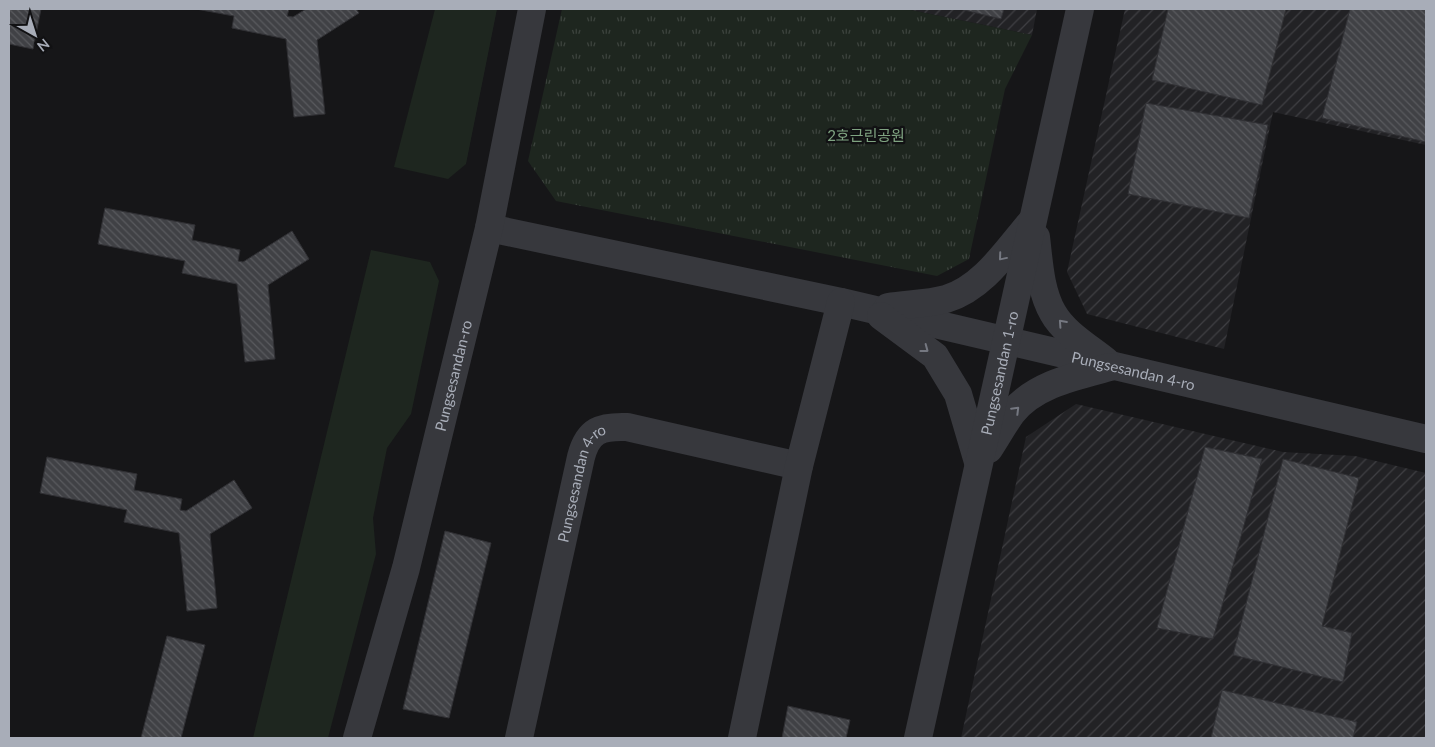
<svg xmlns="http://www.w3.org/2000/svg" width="1435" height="747" viewBox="0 0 1435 747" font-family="Lato,'Noto Sans KR',sans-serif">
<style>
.industrial{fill:url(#industrial-furrows)}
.green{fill:#1e261f}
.park{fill:url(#park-tufts)}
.building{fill:url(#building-back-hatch);stroke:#303034}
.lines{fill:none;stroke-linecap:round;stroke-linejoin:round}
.minor{stroke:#37383d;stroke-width:28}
.oneway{stroke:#757881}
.labels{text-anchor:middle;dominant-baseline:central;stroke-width:4.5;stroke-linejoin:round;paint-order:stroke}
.park-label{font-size:15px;fill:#7fa381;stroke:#111113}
.street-label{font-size:15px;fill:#a8adb8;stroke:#111113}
</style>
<defs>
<pattern id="industrial-furrows" width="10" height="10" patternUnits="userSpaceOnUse" patternTransform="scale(1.25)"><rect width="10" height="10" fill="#222225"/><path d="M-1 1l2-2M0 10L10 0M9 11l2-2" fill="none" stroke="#3f3f43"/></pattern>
<pattern id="park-tufts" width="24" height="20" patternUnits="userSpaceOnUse" patternTransform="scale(1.25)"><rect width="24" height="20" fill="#1e261f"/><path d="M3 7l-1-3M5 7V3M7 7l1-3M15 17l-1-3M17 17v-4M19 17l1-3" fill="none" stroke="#3c433d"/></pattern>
<pattern id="building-back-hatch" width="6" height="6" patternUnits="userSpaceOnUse" patternTransform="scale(1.25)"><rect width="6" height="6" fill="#404145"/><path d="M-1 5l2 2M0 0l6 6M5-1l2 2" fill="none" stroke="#595a5e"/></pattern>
</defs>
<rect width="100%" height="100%" fill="#161618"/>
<g class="industrial">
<path d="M906,9H1037L1032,35Z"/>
<path d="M1125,9H1426V145L1273,112L1224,349L1087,314L1067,272Z"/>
<path d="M1076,404L1283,452L1355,456L1426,473V738H961L1026,437Z"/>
</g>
<g class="green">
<path d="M435,9H497L466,164L448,179L394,167Z"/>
<path d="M371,250L430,262L439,281L411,414L387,448L373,518L376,554L328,738H253Z"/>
</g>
<path class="park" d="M562,9H906L1032,35L1005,89L969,259L937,276L556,201L528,161Z"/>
<g class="building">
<path d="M9,9H41L33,49L9,44Z"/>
<path d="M196,9H289L287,16L293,17L306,9H356L359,13L317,40L325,114L294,117L286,39L232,28L234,16Z"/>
<path d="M960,9H1004L1001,19Z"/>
<path d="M1168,9H1286L1262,105L1152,80Z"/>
<path d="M1350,9H1426V142L1322,118Z"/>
<path d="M1146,103L1268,125L1249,218L1128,194Z"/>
<path d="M105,208L195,225L192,240L240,250L238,261L243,262L292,231L309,259L268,285L275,359L245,362L237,284L182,273L185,261L98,244Z"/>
<path d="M1205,447L1262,459L1213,639L1157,628Z"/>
<path d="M47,457L137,474L134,490L182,499L180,510L186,511L234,480L252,508L210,534L217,608L187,611L179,533L124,522L127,510L40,493Z"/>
<path d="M1283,459L1359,478L1322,626L1352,633L1343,682L1233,655Z"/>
<path d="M445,531L491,543L449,718L403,709Z"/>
<path d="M167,636L205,645L181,738H141Z"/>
<path d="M1222,690L1357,722L1353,738H1211Z"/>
<path d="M788,706L850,720L846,738H782Z"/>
</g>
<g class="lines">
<g class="minor">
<path id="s1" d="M489,228L841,302L1426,439"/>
<path d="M1036,237C1039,261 1040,291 1053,313C1064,333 1090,348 1107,362"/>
<path d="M888,307C907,304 928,304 946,299C983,288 1007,250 1031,222"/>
<path d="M881,316L935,356L958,394L978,462"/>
<path d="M989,449C997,437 1004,424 1012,413C1035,384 1077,376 1110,367"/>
<path id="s2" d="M357,738L406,568L489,228L532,9"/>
<path id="s3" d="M519,738L581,457C588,430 601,426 627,427L799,466"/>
<path d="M742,738L799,466L841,302"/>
<path id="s4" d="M918,738L1080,9"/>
</g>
</g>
<defs><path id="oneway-chevron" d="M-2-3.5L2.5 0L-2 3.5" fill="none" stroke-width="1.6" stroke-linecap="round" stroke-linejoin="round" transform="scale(1.25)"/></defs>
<g class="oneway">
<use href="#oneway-chevron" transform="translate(1002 257) rotate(130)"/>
<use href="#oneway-chevron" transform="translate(1062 323) rotate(-132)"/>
<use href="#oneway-chevron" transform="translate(925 349) rotate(37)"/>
<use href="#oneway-chevron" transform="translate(1016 410) rotate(-45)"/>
</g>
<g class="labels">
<g class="park-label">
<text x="866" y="135">2호근린공원</text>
</g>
<g class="street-label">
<text stroke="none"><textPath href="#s1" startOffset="660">Pungsesandan 4-ro</textPath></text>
<text stroke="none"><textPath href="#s4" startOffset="374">Pungsesandan 1-ro</textPath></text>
<text stroke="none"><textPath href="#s2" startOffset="375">Pungsesandan-ro</textPath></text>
<text stroke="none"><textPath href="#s3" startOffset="264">Pungsesandan 4-ro</textPath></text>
</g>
</g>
<rect width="1435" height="747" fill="none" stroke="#a8adb8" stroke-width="20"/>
<g transform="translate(35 35) rotate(141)" stroke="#111113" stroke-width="4" paint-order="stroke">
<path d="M0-4L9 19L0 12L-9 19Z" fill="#a8adb8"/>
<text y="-8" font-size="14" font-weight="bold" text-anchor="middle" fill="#a8adb8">N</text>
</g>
</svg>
